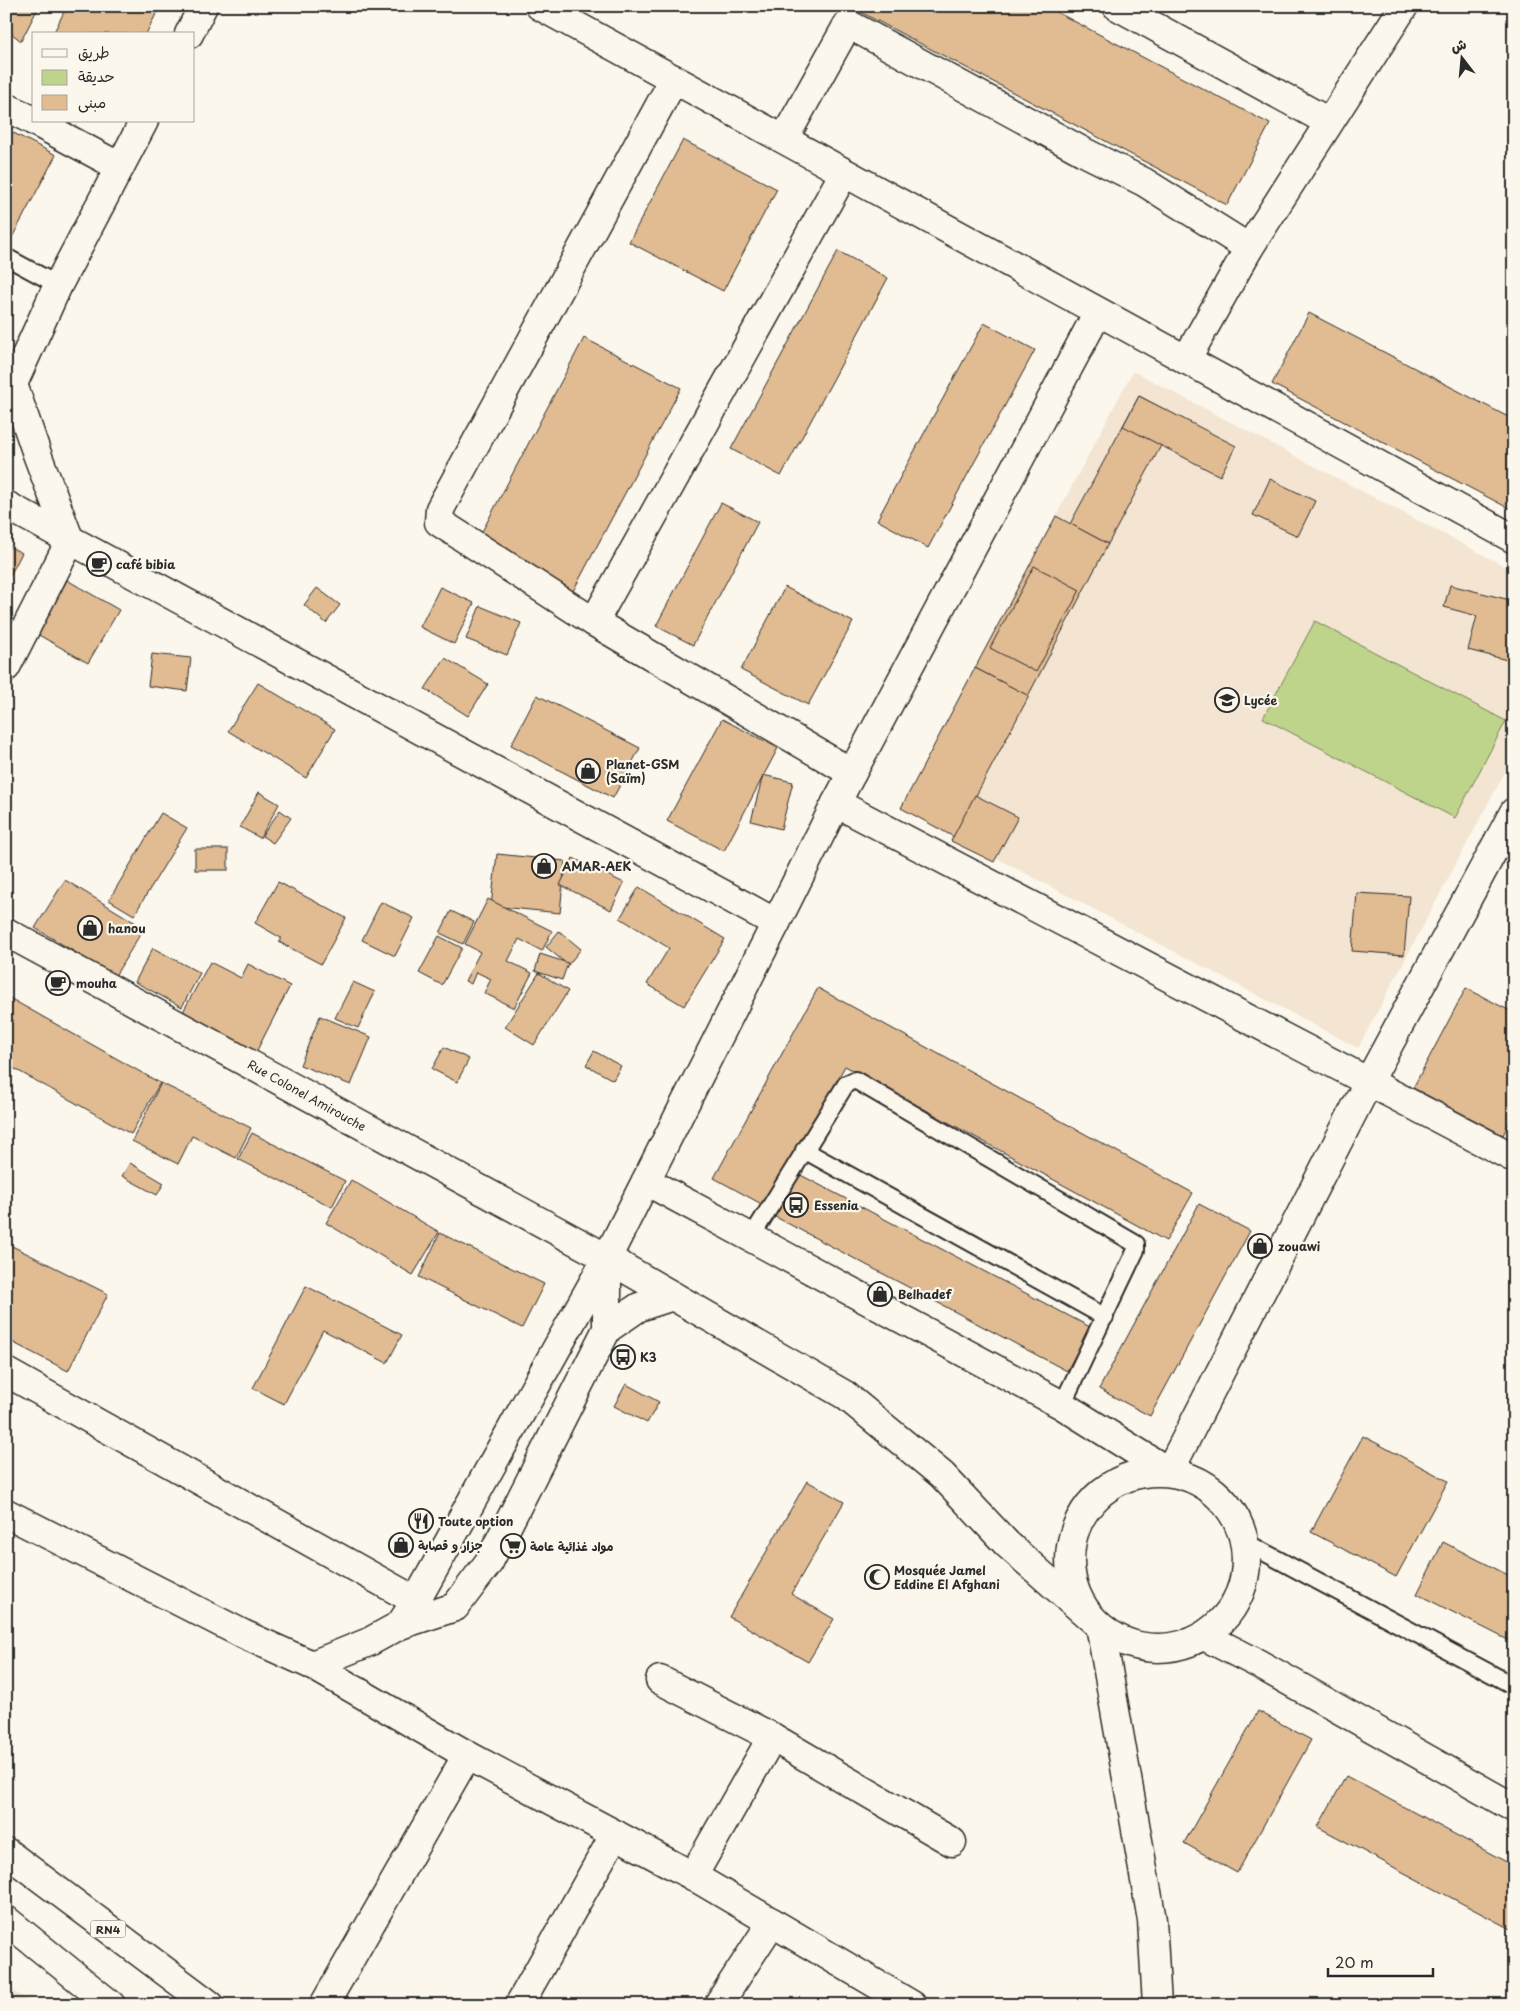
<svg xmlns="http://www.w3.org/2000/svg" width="1520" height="2011" viewBox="0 0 1520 2011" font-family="'Playpen Sans','Playpen Sans Arabic',sans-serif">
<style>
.built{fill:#f3e5d1}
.green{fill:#bed48a;stroke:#74805a}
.building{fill:#e1bb92;stroke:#2b2b2b}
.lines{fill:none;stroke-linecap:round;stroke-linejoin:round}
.service-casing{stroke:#2b2b2b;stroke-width:20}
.minor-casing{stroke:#2b2b2b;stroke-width:31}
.tertiary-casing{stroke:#2b2b2b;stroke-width:31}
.secondary-casing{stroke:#2b2b2b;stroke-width:31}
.motorway-casing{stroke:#2b2b2b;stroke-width:31}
.service{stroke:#fbf7ec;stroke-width:16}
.minor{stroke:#fbf7ec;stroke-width:28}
.tertiary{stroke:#fbf7ec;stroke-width:28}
.secondary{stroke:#fbf7ec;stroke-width:28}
.motorway{stroke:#fbf7ec;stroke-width:28}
.labels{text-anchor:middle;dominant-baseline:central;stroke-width:4.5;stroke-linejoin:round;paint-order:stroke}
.shield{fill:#fbf7ec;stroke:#696865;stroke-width:1}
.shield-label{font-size:11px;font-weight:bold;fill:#2b2b2b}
.poi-label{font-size:12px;font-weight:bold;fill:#2b2b2b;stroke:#fbf7ec;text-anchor:start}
.street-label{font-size:12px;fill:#2b2b2b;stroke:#fbf7ec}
</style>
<rect width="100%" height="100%" fill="#fbf7ec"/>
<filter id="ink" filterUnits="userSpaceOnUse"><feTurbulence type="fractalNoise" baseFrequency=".02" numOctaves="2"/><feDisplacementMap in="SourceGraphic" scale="10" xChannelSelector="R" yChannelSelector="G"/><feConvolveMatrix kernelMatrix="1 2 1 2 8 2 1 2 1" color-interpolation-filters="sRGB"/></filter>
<g filter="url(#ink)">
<g class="built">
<path d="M1133,371L1514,571V755L1358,1048L901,808Z"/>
<path d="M6,1986L33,2005H6Z"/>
</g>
<path class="green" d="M1315,621L1506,721L1455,818L1263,718Z"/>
<g class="building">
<path d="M6,6H39L21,41L6,29Z"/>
<path d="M67,6H160L146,34H53Z"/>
<path d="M849,6H1045L1270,124L1227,205Z"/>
<path d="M6,129L56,155L7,247L6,246Z"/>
<path d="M683,140L777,189L723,291L629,242Z"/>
<path d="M838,251L888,278L781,476L731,449Z"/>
<path d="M1309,313L1514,420V511L1272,384Z"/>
<path d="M984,323L1035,350L928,548L877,520Z"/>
<path d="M584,338L681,388L571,595L475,545Z"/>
<path d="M1139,396L1177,416L1108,544L1070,524Z"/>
<path d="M1139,396L1236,446L1220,476L1123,426Z"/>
<path d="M1270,479L1315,501L1298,536L1253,515Z"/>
<path d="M721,503L758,522L693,645L656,626Z"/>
<path d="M1056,516L1108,544L1028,696L975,668Z"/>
<path d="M6,545L22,553L6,583Z"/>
<path d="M1034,566L1080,590L1036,672L990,648Z"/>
<path d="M67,580L119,610L88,663L37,634Z"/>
<path d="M1450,585L1514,601V650L1511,661L1468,650L1477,616L1444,607Z"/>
<path d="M440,587L474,603L454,644L420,627Z"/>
<path d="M785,587L853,622L808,705L741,670Z"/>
<path d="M317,588L340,605L326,623L304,605Z"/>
<path d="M480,606L521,623L507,655L466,639Z"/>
<path d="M152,654L191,658L187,691L148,686Z"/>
<path d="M445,658L488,684L468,716L425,689Z"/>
<path d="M975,668L1029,696L954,837L901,808Z"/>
<path d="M258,683L335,729L306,778L228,731Z"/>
<path d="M537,695L640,748L613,798L511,745Z"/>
<path d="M722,719L778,748L724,851L667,821Z"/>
<path d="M763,775L793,782L781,829L751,821Z"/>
<path d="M259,792L279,804L260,838L240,827Z"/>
<path d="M975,795L1018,817L994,862L951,841Z"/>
<path d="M280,810L291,818L273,843L262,836Z"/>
<path d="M161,813L187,828L134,915L109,900Z"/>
<rect x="195" y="849" width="33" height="21"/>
<path d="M497,854L565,861L560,913L491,906Z"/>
<path d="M573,858L624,883L611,910L560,885Z"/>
<path d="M65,880L144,928L115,976L35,928Z"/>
<path d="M278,882L346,918L321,964L279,942L281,938L255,923Z"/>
<path d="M639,887L725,939L684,1006L647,984L669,948L620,918Z"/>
<path d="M1357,893L1409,896L1404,955L1352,951Z"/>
<path d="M488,899L552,931L542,951L519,939L508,961L532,973L514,1008L484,993L491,979L476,972L471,984L465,981L480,952L465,944Z"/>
<path d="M381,902L414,918L395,956L362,940Z"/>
<path d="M451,911L474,922L463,944L440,933Z"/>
<path d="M559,931L581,949L568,965L546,947Z"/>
<path d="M439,936L462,948L442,985L419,973Z"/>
<path d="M153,948L200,973L182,1007L135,982Z"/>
<path d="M540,954L568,963L562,980L535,971Z"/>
<path d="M210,962L241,978L248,964L290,986L253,1058L178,1021Z"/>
<path d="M539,973L568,991L534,1045L505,1027Z"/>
<path d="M353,982L375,992L358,1028L335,1018Z"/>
<path d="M818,988L1193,1193L1166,1241L845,1066L767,1207L714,1178Z"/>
<path d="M1466,988L1514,1013V1114L1503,1135L1413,1088Z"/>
<path d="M6,996L160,1083L131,1134L6,1064Z"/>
<path d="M320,1016L371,1037L351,1085L300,1065Z"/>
<path d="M444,1047L469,1059L457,1082L432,1069Z"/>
<path d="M594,1051L621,1066L613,1080L586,1065Z"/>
<path d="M161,1083L251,1128L236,1158L192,1136L178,1164L132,1141Z"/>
<path d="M252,1133L345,1181L332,1207L238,1159Z"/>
<path d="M130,1163L164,1183L157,1195L122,1176Z"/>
<path d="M793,1171L1090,1327L1067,1371L770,1214Z"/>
<path d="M351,1180L439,1232L413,1275L326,1223Z"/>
<path d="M1199,1204L1250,1231L1150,1416L1099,1389Z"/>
<path d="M440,1233L544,1284L522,1328L419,1277Z"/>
<path d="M6,1243L108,1294L68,1371L6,1339Z"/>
<path d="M306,1286L402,1335L387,1363L323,1330L284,1404L253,1388Z"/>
<path d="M626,1384L659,1402L647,1423L614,1406Z"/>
<path d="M1363,1436L1448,1481L1396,1577L1311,1532Z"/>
<path d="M807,1481L844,1502L791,1594L834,1619L808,1662L729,1617Z"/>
<path d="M1443,1542L1514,1578V1643L1417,1594Z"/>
<path d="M1258,1711L1311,1740L1237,1873L1184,1843Z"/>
<path d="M1346,1776L1514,1866V1931L1318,1827Z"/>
</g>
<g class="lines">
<defs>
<g id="service">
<path d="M6,257L58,285"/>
<path d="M804,1150L1105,1317"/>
<path d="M752,1236L846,1084L855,1080L1136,1244V1250L1062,1405"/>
<path d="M1245,1542L1514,1686"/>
</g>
<g id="minor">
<path d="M1117,6L1329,122"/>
<path d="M6,107L34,121"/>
<path d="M34,121L120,167"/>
<path d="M784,139L848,24L1084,152L1144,182L1249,248"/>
<path d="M844,173L594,622L852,773"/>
<path d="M1186,360L1249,248L1404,6"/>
<path d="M594,622L439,522L440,509L674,79"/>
<path d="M6,667L70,541"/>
<path d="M836,803L1514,1158"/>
<path d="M6,1372L416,1601"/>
<path d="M1204,1636L1257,1663L1514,1808"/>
<path d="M312,1665L467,1755L693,1876L912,2005"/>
<path d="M660,1680L772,1737L952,1842"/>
<path d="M693,1876L772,1737"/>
<path d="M324,2005L467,1755"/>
<path d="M519,2005L615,1834"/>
<path d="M718,2005L772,1922"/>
</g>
<g id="tertiary">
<path d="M540,6L1514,539"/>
<path d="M776,923L836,803L1098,312"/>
<path d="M6,932L607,1258L845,1395L942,1475L1007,1544L1092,1619"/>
<path d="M646,1181L1062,1405L1169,1472L1368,1083L1514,812"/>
<path d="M607,1329L639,1307L673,1296"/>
<circle cx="1158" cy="1560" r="88"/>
<path d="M1101,1631L1152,1920L1157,2005"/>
</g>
<g id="secondary">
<path d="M189,34L203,6"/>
<path d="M6,505L776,923L607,1258L416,1601L400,1625"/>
<path d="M70,541L37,454L13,384L58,285L144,121"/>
<path d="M6,1513L243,1634L312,1665L369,1642L400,1625L455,1607L489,1562L607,1329V1261"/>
</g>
<g id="motorway">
<path d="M6,1852L210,2005"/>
<path d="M6,1920L111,2005"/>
</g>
</defs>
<use href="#service" class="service-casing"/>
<use href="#minor" class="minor-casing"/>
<use href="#tertiary" class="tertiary-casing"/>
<use href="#secondary" class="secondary-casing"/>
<use href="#motorway" class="motorway-casing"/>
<use href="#service" class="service"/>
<use href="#minor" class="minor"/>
<use href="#tertiary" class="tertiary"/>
<use href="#secondary" class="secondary"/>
<use href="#motorway" class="motorway"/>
</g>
</g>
<defs>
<symbol id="cafe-ring" viewBox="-11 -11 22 22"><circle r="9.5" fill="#fbf7ec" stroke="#2b2b2b" stroke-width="1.5"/><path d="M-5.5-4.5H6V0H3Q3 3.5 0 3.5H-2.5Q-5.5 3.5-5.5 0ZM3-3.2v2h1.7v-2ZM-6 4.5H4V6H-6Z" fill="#2b2b2b"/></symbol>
<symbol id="school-ring" viewBox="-11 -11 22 22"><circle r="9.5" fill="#fbf7ec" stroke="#2b2b2b" stroke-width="1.5"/><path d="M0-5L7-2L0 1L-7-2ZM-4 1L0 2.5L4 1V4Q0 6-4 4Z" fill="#2b2b2b"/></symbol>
<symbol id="shop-ring" viewBox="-11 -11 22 22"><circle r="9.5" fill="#fbf7ec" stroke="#2b2b2b" stroke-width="1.5"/><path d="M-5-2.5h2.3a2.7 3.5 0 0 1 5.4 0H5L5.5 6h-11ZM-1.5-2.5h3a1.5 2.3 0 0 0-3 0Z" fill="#2b2b2b"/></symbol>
<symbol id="bus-ring" viewBox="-11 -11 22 22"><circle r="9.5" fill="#fbf7ec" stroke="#2b2b2b" stroke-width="1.5"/><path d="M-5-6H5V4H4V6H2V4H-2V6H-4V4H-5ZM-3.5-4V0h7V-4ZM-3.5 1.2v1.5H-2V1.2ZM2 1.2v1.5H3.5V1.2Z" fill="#2b2b2b"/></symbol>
<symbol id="restaurant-ring" viewBox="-11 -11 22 22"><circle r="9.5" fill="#fbf7ec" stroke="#2b2b2b" stroke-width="1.5"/><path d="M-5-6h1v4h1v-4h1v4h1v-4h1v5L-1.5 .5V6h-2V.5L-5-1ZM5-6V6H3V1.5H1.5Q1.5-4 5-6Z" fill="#2b2b2b"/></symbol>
<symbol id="supermarket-ring" viewBox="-11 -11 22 22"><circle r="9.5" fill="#fbf7ec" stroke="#2b2b2b" stroke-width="1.5"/><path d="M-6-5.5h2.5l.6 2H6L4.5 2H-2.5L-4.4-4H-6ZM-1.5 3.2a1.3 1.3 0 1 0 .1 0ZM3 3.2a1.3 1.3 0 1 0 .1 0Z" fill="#2b2b2b"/></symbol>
<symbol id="mosque-ring" viewBox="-11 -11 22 22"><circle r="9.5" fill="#fbf7ec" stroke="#2b2b2b" stroke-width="1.5"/><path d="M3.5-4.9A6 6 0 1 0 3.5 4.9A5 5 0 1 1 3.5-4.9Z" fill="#2b2b2b"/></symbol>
</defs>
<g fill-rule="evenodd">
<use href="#cafe-ring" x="85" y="550" width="28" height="28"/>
<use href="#school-ring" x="1213" y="686" width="28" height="28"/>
<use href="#shop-ring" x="574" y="757" width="28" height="28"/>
<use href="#shop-ring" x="530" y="852" width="28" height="28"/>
<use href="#shop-ring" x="76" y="914" width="28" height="28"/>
<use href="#cafe-ring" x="44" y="969" width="28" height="28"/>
<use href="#bus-ring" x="782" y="1191" width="28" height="28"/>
<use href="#shop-ring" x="1246" y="1232" width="28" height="28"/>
<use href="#shop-ring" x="866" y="1280" width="28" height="28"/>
<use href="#bus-ring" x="609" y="1343" width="28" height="28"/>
<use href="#restaurant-ring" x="407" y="1507" width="28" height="28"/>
<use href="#shop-ring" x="387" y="1531" width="28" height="28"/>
<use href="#supermarket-ring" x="499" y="1532" width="28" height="28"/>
<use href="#mosque-ring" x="863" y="1563" width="28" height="28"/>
</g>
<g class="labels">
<rect class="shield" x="90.5" y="1920.5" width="35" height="17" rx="4"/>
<g class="shield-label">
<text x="108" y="1929">RN4</text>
</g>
<g class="poi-label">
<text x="116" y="564">café bibia</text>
<text x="1244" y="700">Lycée</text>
<text x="606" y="764">Planet-GSM<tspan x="606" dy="14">(Saïm)</tspan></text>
<text x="562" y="866">AMAR-AEK</text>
<text x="108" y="928">hanou</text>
<text x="76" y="983">mouha</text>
<text x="814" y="1205">Essenia</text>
<text x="1278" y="1246">zouawi</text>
<text x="898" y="1294">Belhadef</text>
<text x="640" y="1357">K3</text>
<text x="438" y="1521">Toute option</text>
<text x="418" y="1545">جزار و قصابة</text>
<text x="530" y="1546">مواد غذائية عامة</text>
<text x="894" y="1570">Mosquée Jamel<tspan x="894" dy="14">Eddine El Afghani</tspan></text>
</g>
<g class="street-label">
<text transform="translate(307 1095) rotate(29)">Rue Colonel Amirouche</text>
</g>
</g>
<rect width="1520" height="2011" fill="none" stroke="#fbf7ec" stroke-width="25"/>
<rect x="12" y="12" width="1495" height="1986" fill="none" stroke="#2b2b2b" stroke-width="2" filter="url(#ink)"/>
<rect x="32" y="32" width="162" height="90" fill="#fbf7ec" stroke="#a8a59f"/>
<rect x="42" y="49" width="25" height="8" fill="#fbf7ec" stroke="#a8a59f"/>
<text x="78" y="58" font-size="15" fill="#2b2b2b">طريق</text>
<rect x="42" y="70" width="25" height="15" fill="#bed48a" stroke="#a8a59f"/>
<text x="78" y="82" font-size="15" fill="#2b2b2b">حديقة</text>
<rect x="42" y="95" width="25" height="15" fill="#e1bb92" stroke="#a8a59f"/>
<text x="78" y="108" font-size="15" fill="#2b2b2b">مبنى</text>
<g transform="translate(1462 58) rotate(344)" stroke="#fbf7ec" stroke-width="4" paint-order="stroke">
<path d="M0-4L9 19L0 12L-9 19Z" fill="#2b2b2b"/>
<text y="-8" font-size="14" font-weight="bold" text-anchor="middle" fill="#2b2b2b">ش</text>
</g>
<path d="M1328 1968v8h105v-8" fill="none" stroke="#2b2b2b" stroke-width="2.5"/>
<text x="1335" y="1968" font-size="15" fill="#2b2b2b" stroke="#fbf7ec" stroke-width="4" paint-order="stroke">20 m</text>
</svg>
